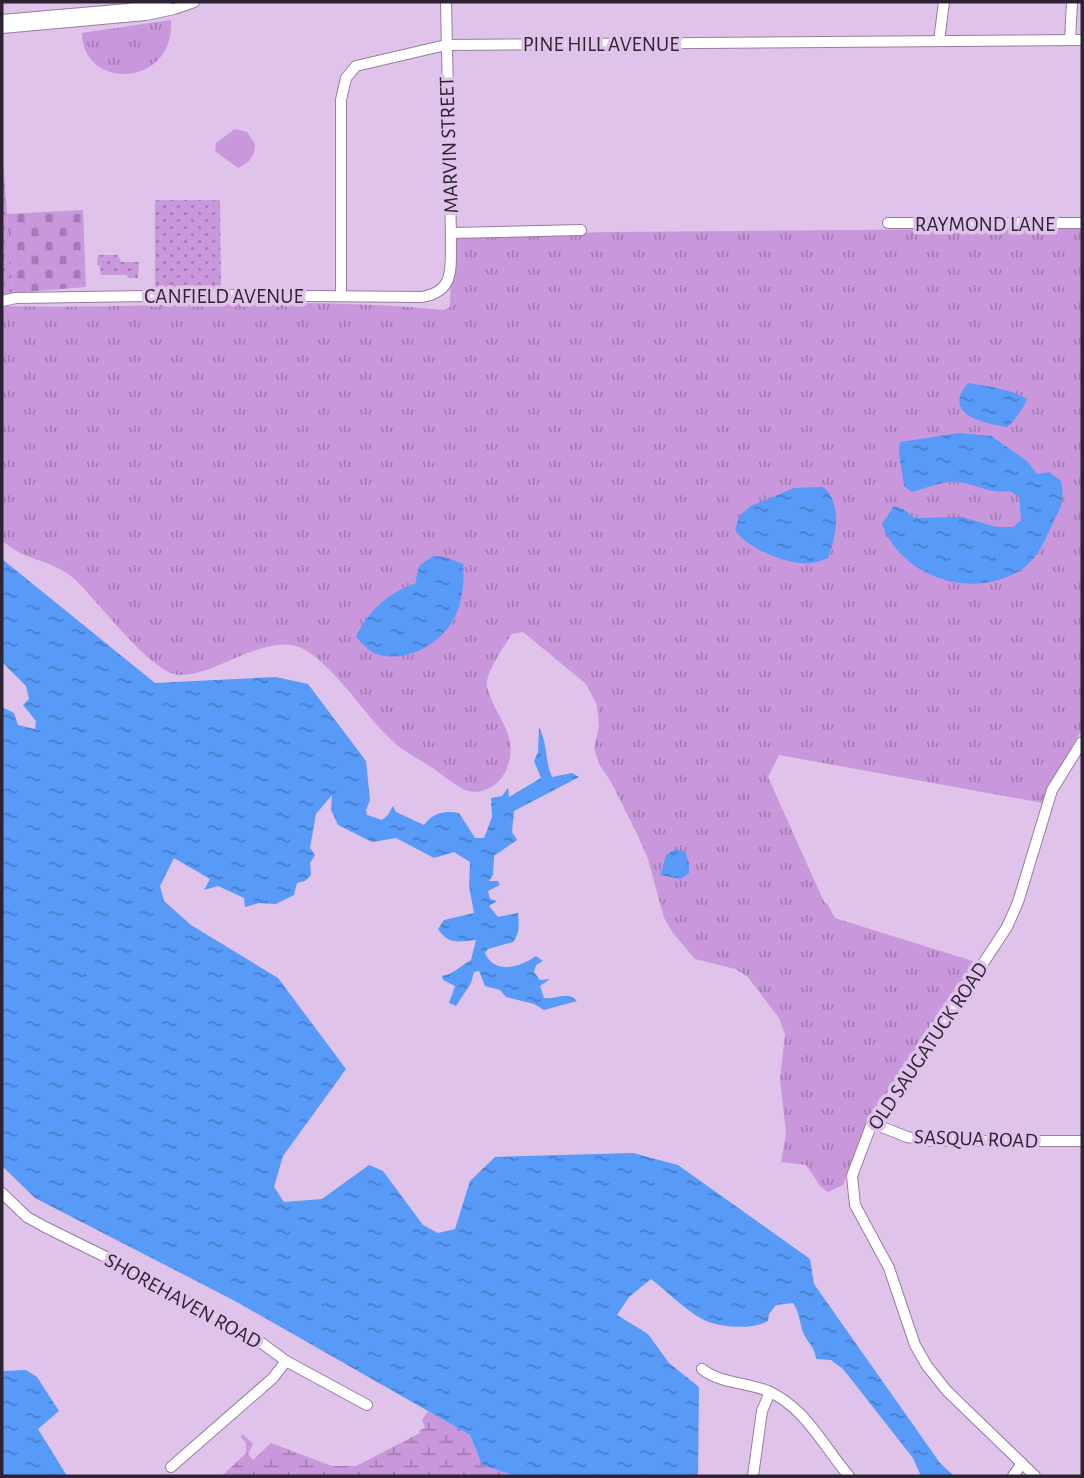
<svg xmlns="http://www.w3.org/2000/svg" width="1084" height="1478" viewBox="0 0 1084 1478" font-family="'Alegreya Sans',sans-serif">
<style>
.grass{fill:url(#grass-tufts)}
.wetland{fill:url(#wetland-marsh)}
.cemetery{fill:url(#cemetery-stones)}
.park{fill:url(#park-dots)}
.pitch{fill:#c997db}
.water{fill:url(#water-ripples)}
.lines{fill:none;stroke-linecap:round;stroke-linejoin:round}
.minor-casing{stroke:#987da1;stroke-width:12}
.minor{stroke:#fff;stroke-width:10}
.labels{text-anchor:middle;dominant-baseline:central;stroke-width:7;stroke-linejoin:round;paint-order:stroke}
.street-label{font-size:21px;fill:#2e2332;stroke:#dfc3ea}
</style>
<defs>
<pattern id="grass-tufts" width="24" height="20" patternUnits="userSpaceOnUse" patternTransform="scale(1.75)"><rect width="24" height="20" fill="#c997db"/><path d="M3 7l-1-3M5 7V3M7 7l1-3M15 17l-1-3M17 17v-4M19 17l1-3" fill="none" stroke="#a47bb2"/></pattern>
<pattern id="wetland-marsh" width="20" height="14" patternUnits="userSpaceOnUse" patternTransform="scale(1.75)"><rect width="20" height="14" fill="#c997db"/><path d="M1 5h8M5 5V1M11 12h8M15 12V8" fill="none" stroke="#a47bb2"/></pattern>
<pattern id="cemetery-stones" width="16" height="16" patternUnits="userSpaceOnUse" patternTransform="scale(1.75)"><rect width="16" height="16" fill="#c997db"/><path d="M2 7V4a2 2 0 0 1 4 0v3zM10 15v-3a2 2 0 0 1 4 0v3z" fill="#a47bb2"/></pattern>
<pattern id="park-dots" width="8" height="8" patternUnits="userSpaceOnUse" patternTransform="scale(1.75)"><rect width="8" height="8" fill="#c997db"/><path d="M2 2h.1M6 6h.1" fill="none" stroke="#a47bb2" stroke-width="1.8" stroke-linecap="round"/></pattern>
<pattern id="water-ripples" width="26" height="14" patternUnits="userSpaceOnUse" patternTransform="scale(1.75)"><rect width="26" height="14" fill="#579af8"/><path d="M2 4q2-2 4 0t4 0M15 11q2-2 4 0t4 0" fill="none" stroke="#487dc9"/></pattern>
</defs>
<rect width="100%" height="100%" fill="#dfc3ea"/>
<g class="grass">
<path d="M171,20C176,87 83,92 82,33Z"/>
<path d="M1082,228V729L1052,781L1043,803L779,755L768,777L824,902L828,905L835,918L979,963L905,1071L879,1102L866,1123L843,1185L828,1192L821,1187L806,1165L781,1162L786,1134L780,1079L785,1034L779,1018L747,976L735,969L695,959L673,933L664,918L648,859L638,836L611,782L599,764L594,748L599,727L597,705L586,684L523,632L512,634C505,645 485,673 487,686C493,715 519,733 508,765C506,773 500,781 493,786C471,800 458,786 441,774C427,763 411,756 397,745C366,718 344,678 310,653C273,625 221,675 180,675C151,675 95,596 72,577C57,564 37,561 20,553C13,549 8,545 2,541V306C149,310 297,295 444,310L450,307L452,236L611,232Z"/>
</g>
<path class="wetland" d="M428,1411L470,1435L482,1465L515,1476H222L246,1453V1443L240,1436L243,1434L253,1444L248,1454L253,1460L271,1443L332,1466H356L420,1433L419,1430L425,1428L422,1420Z"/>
<path class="cemetery" d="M83,210L86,287L13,293L7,214Z"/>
<g class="park">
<path d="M2,149L13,293L2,295Z"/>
<path d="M155,200H220L221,289L155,288Z"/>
<path d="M98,255H118L121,262H139L138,278H128L127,275H101L100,266L97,265Z"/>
</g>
<path class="pitch" d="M235,129L247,132L255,144C255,157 249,163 238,168L215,151L216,143Z"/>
<g class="water">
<path d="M968,383C987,386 1010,389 1027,399C1025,406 1013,423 1007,427C984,423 941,415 968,383Z"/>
<path d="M959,433L991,436L1027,461L1037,474L1049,472L1061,481C1065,504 1061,506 1051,527C1044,543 1036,560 1021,570C972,601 901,577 882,524L894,506L903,509L915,518L962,517L996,527H1013L1021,520L1019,497L1010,491C991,495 975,483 956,482C940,481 927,488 912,492L904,486L899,453L900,442Z"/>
<path d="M823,487C843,503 836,537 828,558C823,560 817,562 812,563C790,566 747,549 735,530L739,516L751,506L794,488Z"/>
<path d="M433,556L445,557L463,564C465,580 462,603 455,617C441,644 406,664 377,654C369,652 362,643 356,637C367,612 390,591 415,584L419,566Z"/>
<path d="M2,559L155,683L276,677L308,684L366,761L370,800L366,810L367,815L382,820L388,815L393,806L396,812L424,825C432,813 445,810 459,813L475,838H484L492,817L491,798L502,796L508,788L509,797L541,778L534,761L538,752L539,727C548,745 545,762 552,777L572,773L579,777L514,811L512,832L517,840L494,856L493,875L489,881H498L500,885L488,891L490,899L497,901L489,906L498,917L518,913C519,925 520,933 513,942L488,949L485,953C494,975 521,967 536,956L543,961L536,965L534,972L540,980L550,979L540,986L544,998C556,1000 567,990 577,1001L544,1010L534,1004L506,997L500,990L485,986L479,971L474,972L471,983L456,1006L449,1003L455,986L443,980L442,976C454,974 460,966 471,960L476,940C460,941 449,946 438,929L444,920L474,913L469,886L470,862L454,852L434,858L396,838L372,842L338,825L331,810L332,795L316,814L310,848L315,855L310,863L311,875L305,881L297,883L294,895L276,904L259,903L245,907L244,898L218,886L204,890L210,879L174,858L160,886L164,901L191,925L278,978L346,1069L283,1156L274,1187L284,1202L322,1199L369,1165L383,1171L423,1225L438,1233L455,1229L470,1181L495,1157L633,1153L678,1165L810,1259L814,1284L940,1463L954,1476H921L913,1458L843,1369L831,1360L816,1359C815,1349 811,1346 806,1338C799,1327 801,1314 793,1303L776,1305L769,1314L768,1321C754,1329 725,1328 709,1322C690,1315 668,1292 651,1279L629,1297L617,1315L648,1334L669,1363L699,1387L698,1476H515L482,1465L470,1435L235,1301L35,1198L2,1166V707L14,713L18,725L35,729L36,721L23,705L29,699L26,686L2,662Z"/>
<path d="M676,849L685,852L689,863V873L681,879L660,875L666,855Z"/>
<path d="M26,1370L37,1377L59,1411L38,1429L67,1476H2V1371Z"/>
</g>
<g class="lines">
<defs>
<g id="minor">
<path d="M2,20L128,9L167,2"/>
<path d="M2,28L146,15L174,9L194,2"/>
<path d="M1070,40L1072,2"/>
<path d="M939,41L944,2"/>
<path d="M888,223H1082"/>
<path d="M451,233L581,230"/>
<path d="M341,295V100L346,78L356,66L446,45L1082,40"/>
<path d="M2,301L16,298L213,295L421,297C457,292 450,265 451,236L446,2"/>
<path d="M872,1123L907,1137L932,1141H1082"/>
<path d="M2,1193L27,1217L45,1227L118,1263L259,1341L286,1361L367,1405"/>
<path d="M702,1369C721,1384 746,1382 768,1391C806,1408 823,1446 849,1476"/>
<path d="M171,1467L273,1378L286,1361"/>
<path d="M753,1476L762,1411L770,1392"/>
<path d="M1013,1476L1022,1463"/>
<path d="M1035,1476L947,1391L927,1366L915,1345L889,1268L855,1205L852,1176L872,1123L945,1021L1007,927L1018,902L1052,790L1082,742"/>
</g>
</defs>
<use href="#minor" class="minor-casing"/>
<use href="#minor" class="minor"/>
</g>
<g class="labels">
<g class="street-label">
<text x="601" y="44">PINE HILL AVENUE</text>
<text transform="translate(449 145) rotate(-92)">MARVIN STREET</text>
<text x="985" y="224">RAYMOND LANE</text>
<text x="224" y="296">CANFIELD AVENUE</text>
<text transform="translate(928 1046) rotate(-56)">OLD SAUGATUCK ROAD</text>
<text transform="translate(976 1139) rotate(2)">SASQUA ROAD</text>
<text transform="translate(183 1301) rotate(29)">SHOREHAVEN ROAD</text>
</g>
</g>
<rect width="1084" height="1478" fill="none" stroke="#2e2332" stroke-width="7"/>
</svg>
